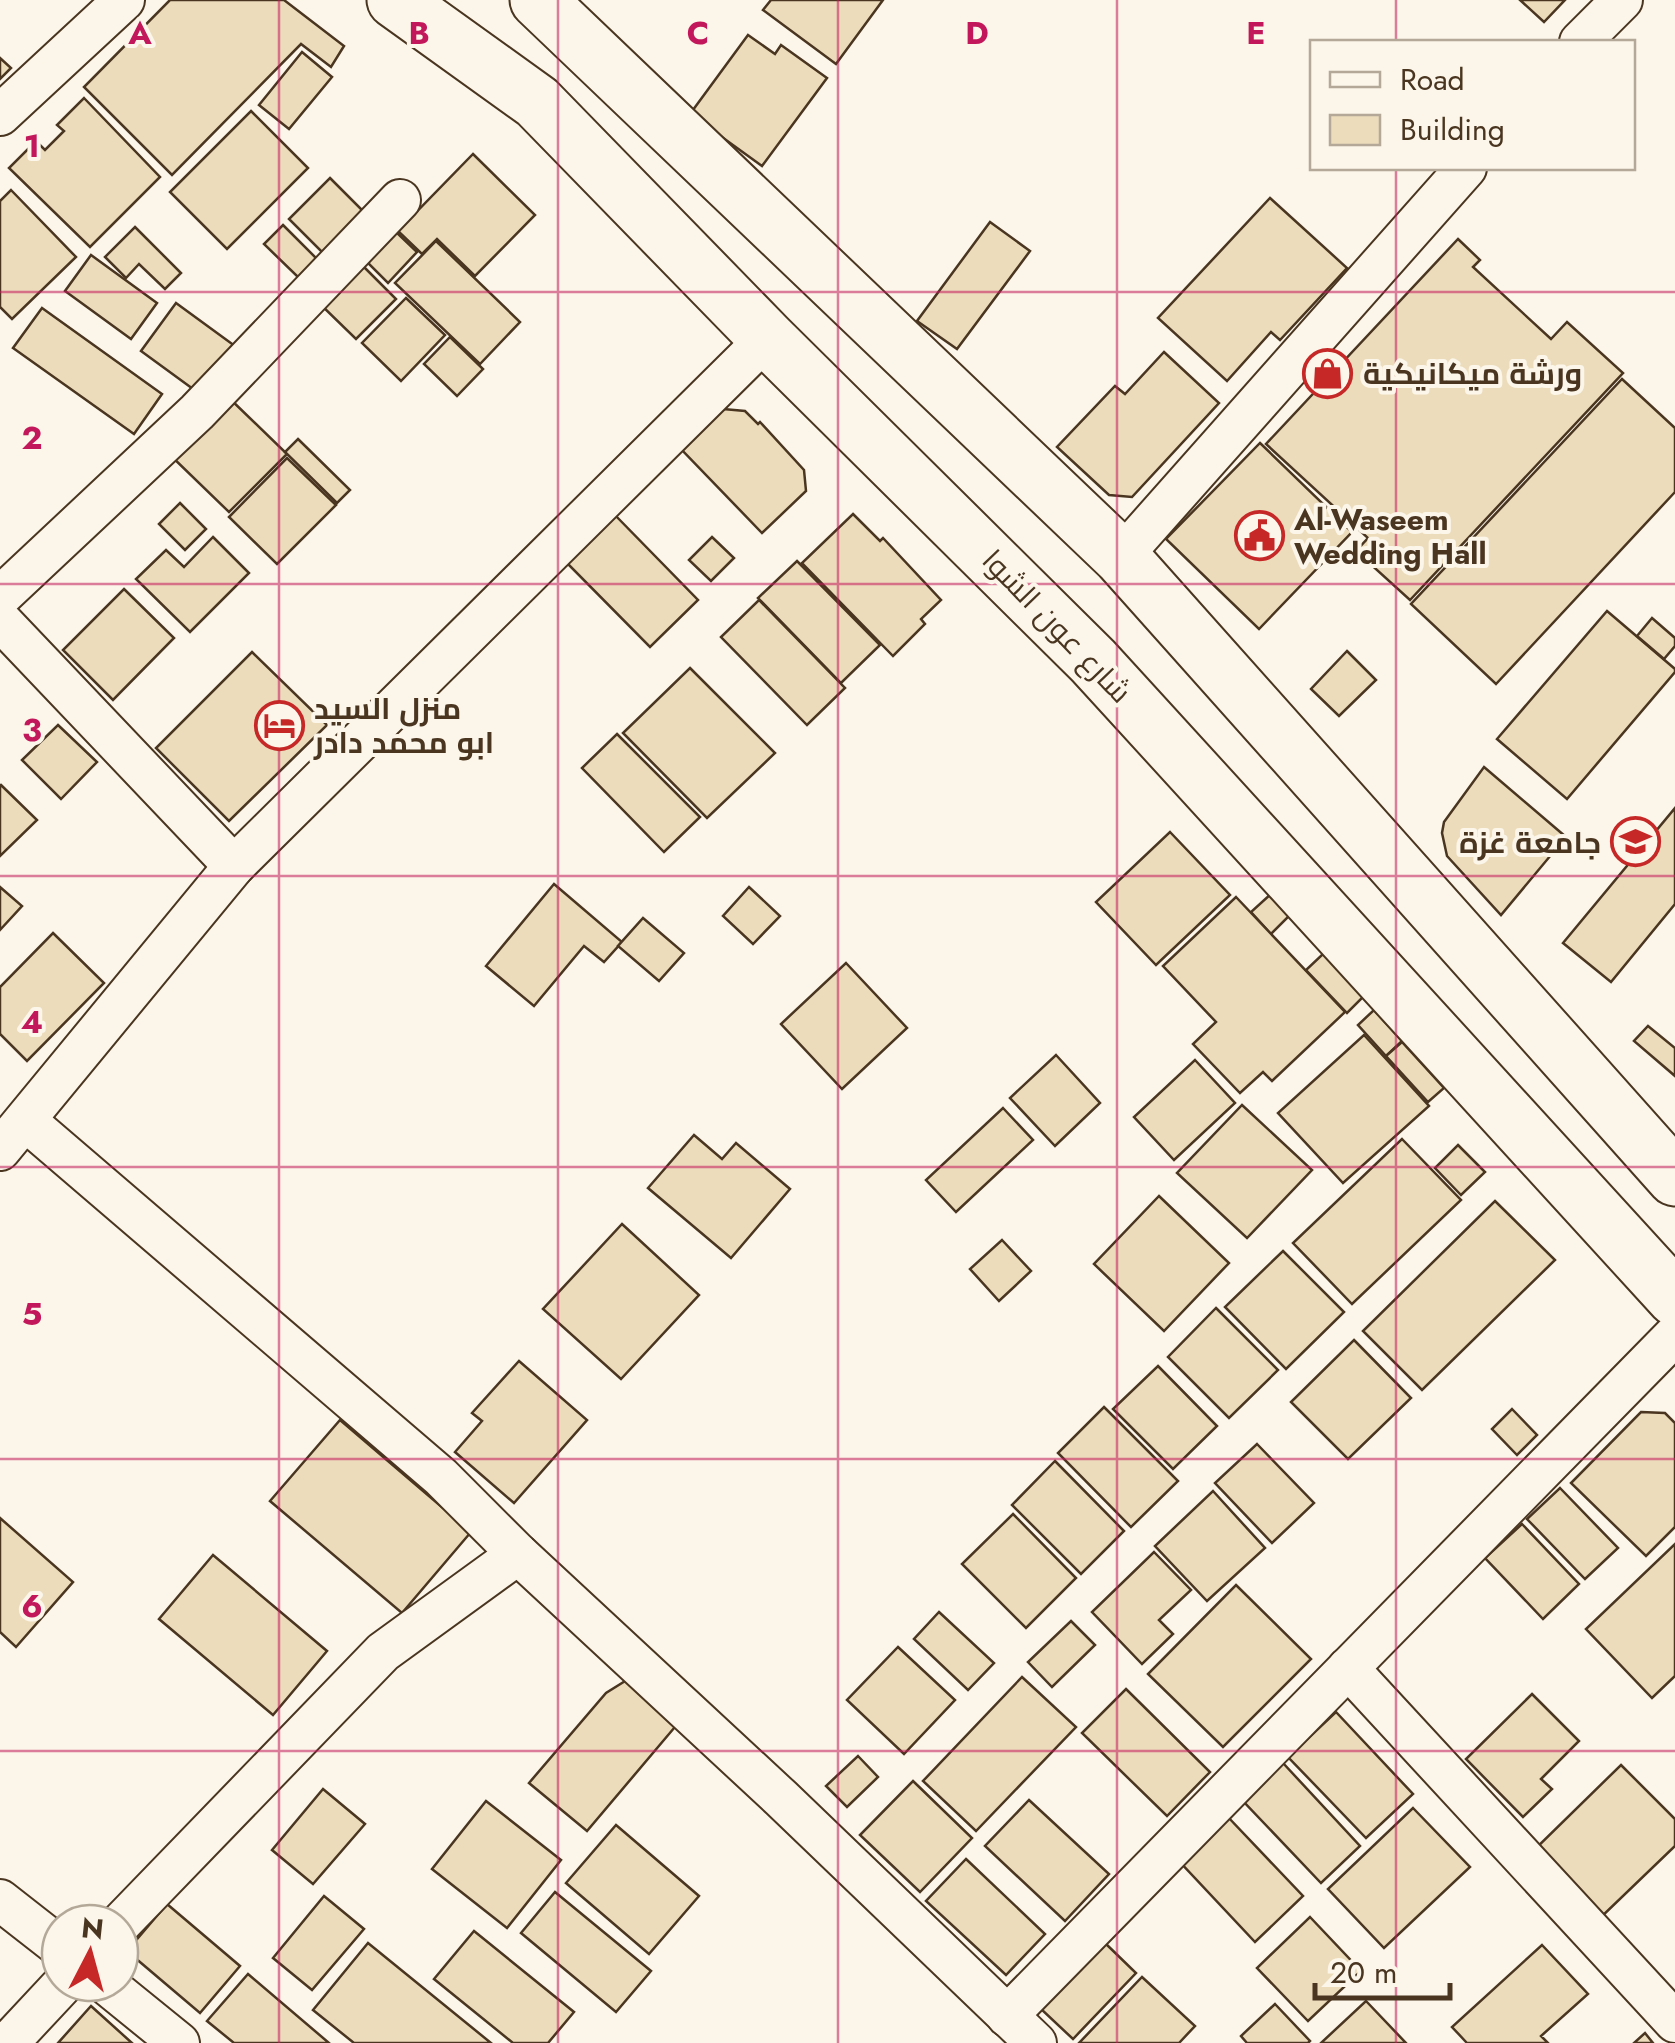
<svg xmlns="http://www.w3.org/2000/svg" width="1675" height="2043" viewBox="0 0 1675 2043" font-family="Jost,Cairo,sans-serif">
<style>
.building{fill:#ecdcbc;stroke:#4a3520;stroke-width:2.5}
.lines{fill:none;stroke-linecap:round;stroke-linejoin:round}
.street-casing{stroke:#4a3520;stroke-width:44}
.secondary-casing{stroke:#4a3520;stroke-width:59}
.street{stroke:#fbf6e9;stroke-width:40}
.secondary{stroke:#fbf6e9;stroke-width:55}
.grid{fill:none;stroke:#c2185b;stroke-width:2.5;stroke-opacity:0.55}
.labels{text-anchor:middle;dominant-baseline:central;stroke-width:8;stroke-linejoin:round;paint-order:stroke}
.poi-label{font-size:30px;font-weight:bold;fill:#4a3520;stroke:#fbf6e9;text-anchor:start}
.street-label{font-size:30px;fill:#4a3520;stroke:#fbf6e9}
.grid-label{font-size:32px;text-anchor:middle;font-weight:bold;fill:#c2185b;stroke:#fbf6e9;stroke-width:8;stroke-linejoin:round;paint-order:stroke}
</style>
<rect width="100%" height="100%" fill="#fbf6e9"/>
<g class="building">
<path d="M170,0H284L344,46L331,67L301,44L172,175L84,87Z"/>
<path d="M771,0H883L836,64L763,10Z"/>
<path d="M1520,0H1565L1544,22Z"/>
<path d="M748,35L775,54L781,45L827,78L762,166L690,114Z"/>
<path d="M302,52L332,77L289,129L259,105Z"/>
<path d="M0,58L11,68L0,79Z"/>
<path d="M84,98L160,177L90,247L9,168L36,141L45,150L64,131L57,125Z"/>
<path d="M251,111L308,168L227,249L170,192Z"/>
<path d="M473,154L535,215L475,276L437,239L422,254L398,231Z"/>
<path d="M330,178L366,214L325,255L289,219Z"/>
<path d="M11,190L76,257L12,319L0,307V201Z"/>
<path d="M1270,198L1347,268L1280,340L1271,332L1227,381L1158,318Z"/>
<path d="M990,222L1030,251L957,349L917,321Z"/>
<path d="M283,225L318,260L299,278L264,244Z"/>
<path d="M135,227L181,273L165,289L139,264L126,278L105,257Z"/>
<path d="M394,230L417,252L388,283L365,260Z"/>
<path d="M1458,239L1480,260L1473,267L1551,339L1567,322L1623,373L1410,600L1356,551L1368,538L1266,444Z"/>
<path d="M436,241L520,322L480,364L395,283Z"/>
<path d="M91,255L157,303L131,339L65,291Z"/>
<path d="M360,263L396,299L356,339L320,304Z"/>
<path d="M406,298L445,335L401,381L362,343Z"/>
<path d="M176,303L239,349L204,397L141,351Z"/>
<path d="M42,308L162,394L134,434L13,348Z"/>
<path d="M450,337L483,369L457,396L424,364Z"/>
<path d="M1164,352L1219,403L1132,497L1109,495L1057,447L1115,386L1125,394Z"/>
<path d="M1622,379L1675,428V492L1496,684L1411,604Z"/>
<path d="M226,395L287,454L229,512L168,453Z"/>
<path d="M723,409L745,411L758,424L760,422L804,470L806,491L762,533L681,449Z"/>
<path d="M298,439L350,490L337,503L285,452Z"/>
<path d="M1260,443L1352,532L1259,629L1166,539Z"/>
<path d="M287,458L336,505L277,564L229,517Z"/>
<path d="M180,503L206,529L185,550L159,524Z"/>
<path d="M612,512L698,600L650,647L563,559Z"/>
<path d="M853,514L880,541L883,538L941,600L921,619L925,624L893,656L802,563Z"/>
<path d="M213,537L249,573L190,632L136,579L166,550L184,567Z"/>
<path d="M712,537L734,558L711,581L689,560Z"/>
<path d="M797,561L880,645L841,683L758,598Z"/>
<path d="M124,589L174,638L113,700L63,650Z"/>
<path d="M759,600L845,688L807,725L721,637Z"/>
<path d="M1607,611L1675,669V672L1567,799L1497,739Z"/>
<path d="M1652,618L1675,638V646L1664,659L1637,636Z"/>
<path d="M1347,651L1376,680L1339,716L1311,689Z"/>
<path d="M252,652L327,725L229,821L156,748Z"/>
<path d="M690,668L775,753L707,818L623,733Z"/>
<path d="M58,725L97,762L61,799L22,760Z"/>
<path d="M617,734L700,817L664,852L582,768Z"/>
<path d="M1484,767L1566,837L1501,915L1447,856L1442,833L1444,822Z"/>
<path d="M1,785L37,820L0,856V786Z"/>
<path d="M1675,808V904L1611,982L1563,943Z"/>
<path d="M1170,832L1230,895L1156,965L1096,902Z"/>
<path d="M554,884L622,942L604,962L584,946L534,1006L486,966Z"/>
<path d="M0,887L22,906L0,930Z"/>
<path d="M749,887L780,916L753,944L723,916Z"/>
<path d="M1272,893L1292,913L1271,934L1251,912Z"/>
<path d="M1236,897L1345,1012L1272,1081L1263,1072L1240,1093L1193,1044L1216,1022L1163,966Z"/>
<path d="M643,918L684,953L659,981L618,946Z"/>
<path d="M53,933L104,983L27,1061L0,1034V987Z"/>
<path d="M1324,953L1364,996L1347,1013L1306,970Z"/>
<path d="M846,963L907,1028L842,1089L781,1024Z"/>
<path d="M1374,1010L1402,1041L1386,1056L1358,1025Z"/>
<path d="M1648,1026L1675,1048V1076L1634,1041Z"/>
<path d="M1364,1035L1429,1106L1343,1183L1278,1113Z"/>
<path d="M1402,1042L1444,1088L1428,1102L1386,1056Z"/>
<path d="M1056,1055L1100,1103L1055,1146L1010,1098Z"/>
<path d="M1195,1060L1235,1103L1174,1160L1134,1117Z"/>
<path d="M1242,1105L1312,1170L1247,1238L1177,1173Z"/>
<path d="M1003,1108L1033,1140L956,1212L926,1180Z"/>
<path d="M694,1135L722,1159L736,1143L790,1189L731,1258L648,1188Z"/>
<path d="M1402,1139L1461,1200L1352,1304L1293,1243Z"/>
<path d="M1458,1145L1485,1172L1461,1195L1435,1168Z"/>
<path d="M1159,1196L1229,1263L1164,1331L1094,1264Z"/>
<path d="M1495,1201L1555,1260L1422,1390L1363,1331Z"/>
<path d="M622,1224L699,1295L621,1379L543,1309Z"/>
<path d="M1002,1240L1031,1271L999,1301L970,1269Z"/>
<path d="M1283,1251L1344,1312L1286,1369L1225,1307Z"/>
<path d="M1216,1308L1278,1370L1229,1418L1168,1357Z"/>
<path d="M1354,1340L1411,1398L1348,1459L1291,1402Z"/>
<path d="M519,1361L587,1420L514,1503L455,1452L482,1421L472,1413Z"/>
<path d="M1158,1366L1217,1426L1173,1469L1113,1409Z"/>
<path d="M1104,1407L1178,1481L1131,1527L1058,1453Z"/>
<path d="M1512,1409L1537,1435L1517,1455L1492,1429Z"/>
<path d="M1641,1412L1665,1413L1675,1423V1527L1646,1556L1571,1483Z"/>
<path d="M340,1420L471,1532L402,1613L270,1501Z"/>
<path d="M1257,1444L1314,1503L1272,1543L1215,1483Z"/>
<path d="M1055,1461L1124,1531L1081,1574L1012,1505Z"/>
<path d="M1560,1488L1618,1548L1585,1579L1527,1519Z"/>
<path d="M1213,1491L1265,1548L1207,1601L1155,1546Z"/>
<path d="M1013,1514L1076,1578L1026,1628L962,1564Z"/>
<path d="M0,1518L73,1582L16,1647L0,1632Z"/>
<path d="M1522,1524L1579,1584L1543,1619L1485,1558Z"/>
<path d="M1675,1544V1676L1652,1698L1586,1629Z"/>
<path d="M1154,1552L1191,1590L1159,1620L1173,1634L1142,1664L1092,1612Z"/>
<path d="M213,1555L327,1651L273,1715L159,1619Z"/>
<path d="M1236,1585L1311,1659L1223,1747L1148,1674Z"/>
<path d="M939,1612L994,1663L968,1690L914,1639Z"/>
<path d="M1071,1621L1095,1645L1052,1687L1028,1662Z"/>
<path d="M898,1647L955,1700L904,1754L847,1700Z"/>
<path d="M1022,1677L1076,1727L976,1831L923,1781Z"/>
<path d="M630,1678L680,1721L587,1831L529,1783L606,1693Z"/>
<path d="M1126,1689L1210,1772L1167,1816L1082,1733Z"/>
<path d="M1532,1694L1579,1741L1541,1779L1552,1789L1523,1817L1466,1759Z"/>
<path d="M1336,1712L1413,1794L1366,1838L1288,1757Z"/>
<path d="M858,1756L878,1777L847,1807L826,1786Z"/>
<path d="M1283,1763L1360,1846L1321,1883L1243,1801Z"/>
<path d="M1621,1765L1675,1819V1846L1596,1922L1530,1854Z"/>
<path d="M913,1781L972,1838L920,1892L860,1835Z"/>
<path d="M323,1789L365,1824L313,1884L272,1850Z"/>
<path d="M1029,1800L1109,1874L1065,1921L985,1846Z"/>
<path d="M486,1801L561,1860L507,1928L432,1869Z"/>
<path d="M1413,1808L1470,1867L1384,1948L1328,1889Z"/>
<path d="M1227,1816L1303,1896L1255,1942L1179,1861Z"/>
<path d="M616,1825L699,1896L649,1954L566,1883Z"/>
<path d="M966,1859L1045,1934L1006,1975L926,1901Z"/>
<path d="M555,1892L651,1971L616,2012L521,1933Z"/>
<path d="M324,1896L364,1929L312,1990L273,1958Z"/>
<path d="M167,1904L240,1966L200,2013L127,1951Z"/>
<path d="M1310,1917L1361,1971L1308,2021L1257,1968Z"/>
<path d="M474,1931L574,2012L548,2043H513L434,1979Z"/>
<path d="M368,1943L491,2043H354L313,2010Z"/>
<path d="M1105,1943L1136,1973L1073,2039L1041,2009Z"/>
<path d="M1542,1945L1588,1994L1541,2036L1548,2043H1467L1452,2027Z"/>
<path d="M248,1974L329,2043H234L207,2021Z"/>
<path d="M1142,1977L1195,2026L1179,2043H1079Z"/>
<path d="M1366,2001L1406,2043H1321Z"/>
<path d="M1275,2004L1310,2041L1308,2043H1247L1241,2036Z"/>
<path d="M91,2006L132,2043H58Z"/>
<path d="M1645,2033L1653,2043H1634Z"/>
</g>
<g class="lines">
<defs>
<g id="street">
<path d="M1580,42L1622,0"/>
<path d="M0,115L124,0"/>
<path d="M1121,557L1466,168"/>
<path d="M0,597L197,412L400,200"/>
<path d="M0,620L234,866"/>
<path d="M26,1121L441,1477L518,1554L781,1798L1036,2043"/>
<path d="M0,1150L234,866L767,338"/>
<path d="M1348,1668L1675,2022"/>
<path d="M0,1900L60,1947"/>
<path d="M120,1924L383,1652L518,1554"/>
<path d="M105,1983L179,2043"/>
<path d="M1007,2016L1675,1335"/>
<path d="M8,2043L64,1983"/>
</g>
<g id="secondary">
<path d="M395,0L537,102L767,338L1093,661L1675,1298"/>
<path d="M538,0L1121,557L1675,1178"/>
</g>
</defs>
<use href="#street" class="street-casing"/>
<use href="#secondary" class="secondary-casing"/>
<use href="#street" class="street"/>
<use href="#secondary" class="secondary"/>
</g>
<path class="grid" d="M279,0V2043M558,0V2043M838,0V2043M1117,0V2043M1396,0V42M1396,168V2043M0,292H1675M0,584H1675M0,876H1675M0,1167H1675M0,1459H1675M0,1751H1675"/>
<defs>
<symbol id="shop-ring" viewBox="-11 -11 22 22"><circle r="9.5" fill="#fbf6e9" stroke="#c62828" stroke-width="1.5"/><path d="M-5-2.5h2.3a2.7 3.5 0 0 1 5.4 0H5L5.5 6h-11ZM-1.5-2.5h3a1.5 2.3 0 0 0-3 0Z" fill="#c62828"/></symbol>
<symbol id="civic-ring" viewBox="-11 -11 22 22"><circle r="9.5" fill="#fbf6e9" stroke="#c62828" stroke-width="1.5"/><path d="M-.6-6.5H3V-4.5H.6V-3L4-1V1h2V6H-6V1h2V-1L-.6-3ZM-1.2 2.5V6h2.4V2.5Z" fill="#c62828"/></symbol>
<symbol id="hotel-ring" viewBox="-11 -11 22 22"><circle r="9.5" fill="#fbf6e9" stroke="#c62828" stroke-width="1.5"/><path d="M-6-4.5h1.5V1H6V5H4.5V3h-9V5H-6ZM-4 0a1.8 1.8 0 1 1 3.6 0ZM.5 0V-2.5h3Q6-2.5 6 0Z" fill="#c62828"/></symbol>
<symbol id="university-ring" viewBox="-11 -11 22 22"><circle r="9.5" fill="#fbf6e9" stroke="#c62828" stroke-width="1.5"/><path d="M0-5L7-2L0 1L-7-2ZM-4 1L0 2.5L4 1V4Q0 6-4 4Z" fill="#c62828"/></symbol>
</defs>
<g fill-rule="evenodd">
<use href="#shop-ring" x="1300" y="346" width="55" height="55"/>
<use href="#civic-ring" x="1232" y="508" width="55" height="55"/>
<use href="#hotel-ring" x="252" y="698" width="55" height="55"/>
<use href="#university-ring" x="1608" y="814" width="55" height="55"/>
</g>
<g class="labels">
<g class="poi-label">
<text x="1363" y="373">ورشة ميكانيكية</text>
<text x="1294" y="519">Al-Waseem<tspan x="1294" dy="34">Wedding Hall</tspan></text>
<text x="314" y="708">منزل السيد<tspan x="314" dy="34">ابو محمد دادر</tspan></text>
<text x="1601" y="842" text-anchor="end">جامعة غزة</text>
</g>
<g class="street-label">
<text transform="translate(1057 626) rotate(46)">شارع عون الشوا</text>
</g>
</g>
<g class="grid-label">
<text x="140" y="44">A</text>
<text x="419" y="44">B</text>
<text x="698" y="44">C</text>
<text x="977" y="44">D</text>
<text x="1256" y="44">E</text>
<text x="32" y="157">1</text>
<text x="32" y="449">2</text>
<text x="32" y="741">3</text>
<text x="32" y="1033">4</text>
<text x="32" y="1325">5</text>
<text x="32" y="1617">6</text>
</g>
<rect x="1310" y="40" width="325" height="130" fill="#fbf6e9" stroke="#b4a999" stroke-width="2.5"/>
<rect x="1330" y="72" width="50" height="15" fill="#fbf6e9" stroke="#b4a999" stroke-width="2.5"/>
<text x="1400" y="90" font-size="30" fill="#4a3520">Road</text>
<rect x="1330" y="115" width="50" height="30" fill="#ecdcbc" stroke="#b4a999" stroke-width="2.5"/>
<text x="1400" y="140" font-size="30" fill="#4a3520">Building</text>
<g transform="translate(90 1953) rotate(6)"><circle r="48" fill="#fbf6e9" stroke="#b4a999" stroke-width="2.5"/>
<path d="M0-8L18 38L0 25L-18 38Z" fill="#c62828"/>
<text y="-15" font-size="28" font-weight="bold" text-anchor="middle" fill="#4a3520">N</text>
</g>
<path d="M1315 1983v15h135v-15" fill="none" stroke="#4a3520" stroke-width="5"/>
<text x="1330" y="1983" font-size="30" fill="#4a3520" stroke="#fbf6e9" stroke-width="8" paint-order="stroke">20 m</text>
</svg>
